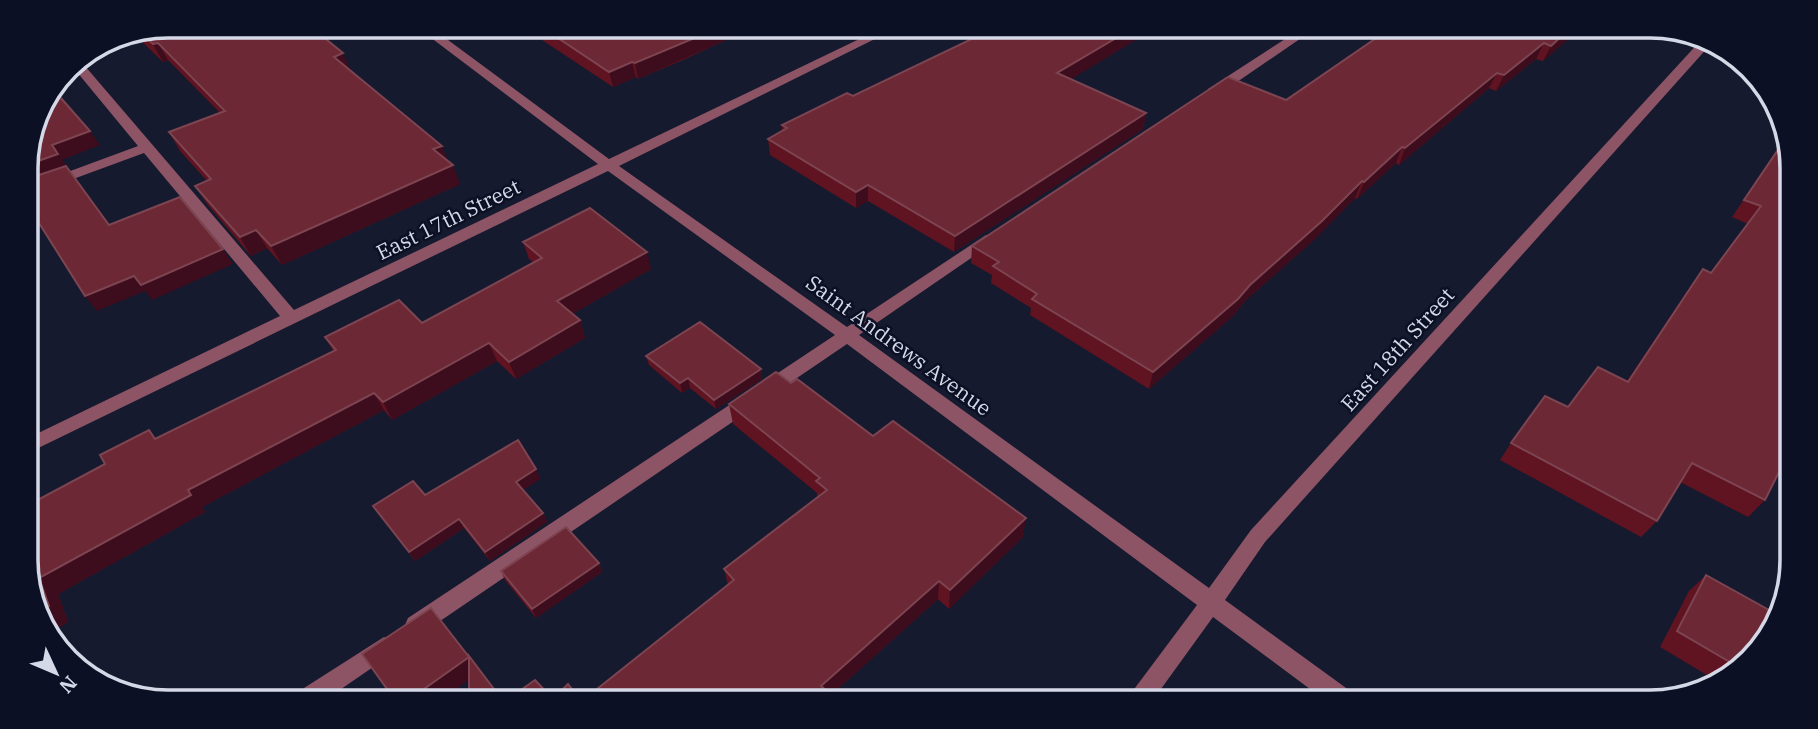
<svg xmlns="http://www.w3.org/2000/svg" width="1818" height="729" viewBox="0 0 1818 729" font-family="'IBM Plex Serif',serif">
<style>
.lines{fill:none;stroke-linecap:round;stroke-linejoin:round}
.minor{fill:#8c5465;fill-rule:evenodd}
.wall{fill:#601320}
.shaded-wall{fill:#3d0d1d}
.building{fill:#6c2835;stroke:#7d4451;stroke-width:2}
.labels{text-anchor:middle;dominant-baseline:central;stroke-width:5;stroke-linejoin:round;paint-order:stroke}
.street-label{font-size:21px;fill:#d5d9e7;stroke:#0c1024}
.rim{fill:none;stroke:#d5d9e7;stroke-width:3.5}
</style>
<rect width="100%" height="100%" fill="#151a2e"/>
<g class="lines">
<g class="minor">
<path d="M418,28H431L437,32L447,28H463L444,37L609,159L878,30H893L619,166L847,327L986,235H996L999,238L996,241L859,335L1209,588L1251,530L1702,39L1710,45L1265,542L1225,600L1353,693L1357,701H1326L1213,617L1153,700H1126L1197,605L847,344L424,632L416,635L408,632L405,625L408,618L835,335L608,171L28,453V438L280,316L144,153L27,196V187L138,146L72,66L79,59L294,310L598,164Z"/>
<path d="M1296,32H1310L1218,95H1208V89Z"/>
<path d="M384,637L392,640L395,647L392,654L331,696H301L304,688Z"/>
</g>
</g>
<g class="wall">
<path d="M169,26L351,71L448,161L460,184L282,265L267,248L251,256L207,204L195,186L207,181L180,151L169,132L220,113L168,60L163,62L133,33Z"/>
<path d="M536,28L742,29L726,36V40L683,60L638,79L636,77L613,87L542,40L540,31Z"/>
<path d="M1003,30L1150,31L1071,79L1146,113L1143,129L954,252L868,201L856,208L770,155L768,139L782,131V125L853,96L992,36Z"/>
<path d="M1575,33L1543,61L1536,59L1496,91L1489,88L1399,165L1396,163L1357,199L1355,198L1316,238L1245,301L1233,316L1149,389L1030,315L1031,308L991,283L992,275L971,263L972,246L1286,100Z"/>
<path d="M1785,138L1790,150L1765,500L1748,517L1680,482L1657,521L1641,537L1500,460L1511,443L1568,407L1627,381L1690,287L1703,269L1711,273L1748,224L1732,217Z"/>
<path d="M523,242L651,269L572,314L580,320L585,338L516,379L497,361L392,420L384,410L202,507L205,512L58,594L68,622L51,632L29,588L105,464L333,351L325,337L422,323L534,263L529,259Z"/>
<path d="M646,356L761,369L762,379L716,409L690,388L682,393L649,365Z"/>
<path d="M791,383L873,436L1023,537L949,609L938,599L829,697V698L587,697L728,585L724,569L817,498V493L733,424L729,404Z"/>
<path d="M536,469L540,479L523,490L543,513L547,522L490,561L464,528L415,561L373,506L425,495Z"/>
<path d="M599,563L602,572L536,618L505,580L501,571Z"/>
<path d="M1706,575L1778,615L1736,674L1717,681L1660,647L1689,591Z"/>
</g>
<g class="shaded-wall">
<path d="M716,29H742L726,36V40L638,79L635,63Z"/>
<path d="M1128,31H1150L1055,89L1057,73Z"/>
<path d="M1565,33H1575L1543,61L1551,46Z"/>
<path d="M158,43L168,60L163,62L153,44Z"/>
<path d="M1544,43L1536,59L1496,91L1504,75Z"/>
<path d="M343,53L351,71L334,57Z"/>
<path d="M632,62L636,77L613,87L609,72Z"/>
<path d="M1497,73L1489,88L1399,165L1405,148Z"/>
<path d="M1146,113L1143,129L954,252L955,236Z"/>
<path d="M90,131L100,145L62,160L52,145Z"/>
<path d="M442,146L449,164L433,149Z"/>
<path d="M1402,147L1396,163L1357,199L1364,182Z"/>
<path d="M58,154L120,241L27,184V165Z"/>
<path d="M453,165L460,184L282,265L271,246Z"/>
<path d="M1362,181L1355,198L1316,238L1245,301L1233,316L1149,389L1153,372L1250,285Z"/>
<path d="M868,185V201L856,208V192Z"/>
<path d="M256,230L267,248L251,256L240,237Z"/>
<path d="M223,249L233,264L152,300L145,291L97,311L85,296L134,276Z"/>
<path d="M647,252L651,269L563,319L557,301Z"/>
<path d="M580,320L585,338L516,379L509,362Z"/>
<path d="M489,343L497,361L392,420L383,402Z"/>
<path d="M761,369L762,379L716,409L714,400Z"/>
<path d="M688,378L690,388L682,393L680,383Z"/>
<path d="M374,393L384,410L202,507L205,512L58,594L68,622L51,632L40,611L39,578L188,490Z"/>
<path d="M536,469L540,479L520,492L516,482Z"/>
<path d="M543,513L547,522L490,561L485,552Z"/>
<path d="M1026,518L1023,537L949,609L950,590Z"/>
<path d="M459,519L464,528L415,561L409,552Z"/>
<path d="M599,563L602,572L536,618L532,609Z"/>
<path d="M939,581L938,599L829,697V698H823L821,686Z"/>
<path d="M469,657L479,672L446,697L414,696Z"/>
</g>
<g class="building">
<path d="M169,26L311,27L343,53L334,57L442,146L433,149L453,165L271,246L256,230L240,237L195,186L211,179L169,132L225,111L158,43L153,44L140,32Z"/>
<path d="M543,28L716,29L635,63L632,62L609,72Z"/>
<path d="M1003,30L1128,31L1057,73L1146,113L955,236L868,185L856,192L768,139L787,128L782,125L847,93L853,96L984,33L992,36Z"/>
<path d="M1385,32L1565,33L1551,46L1544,43L1504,75L1497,73L1405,148L1402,147L1364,182L1362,181L1322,221L1250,285L1238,299L1153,372L1032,299L1037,294L993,266L999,262L972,246L1228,77L1286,100Z"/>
<path d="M53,89L90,131L52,145L58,154L27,165V159L41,105Z"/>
<path d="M1786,138L1790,150L1786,458L1765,500L1692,463L1657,521L1511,443L1545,396L1568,407L1598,367L1628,382L1703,269L1711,273L1761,206L1744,200Z"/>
<path d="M66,166L109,225L180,197L223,249L141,285L134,276L85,296L27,204V179Z"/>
<path d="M590,208L647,252L557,301L580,320L509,362L489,343L383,402L374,393L188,490L191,495L39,578L49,606L40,611L29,588L28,505L105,464L100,455L149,430L155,439L336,350L325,337L399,300L422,323L542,258L523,242Z"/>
<path d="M700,322L761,369L714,400L688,378L680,383L646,356Z"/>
<path d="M776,372L791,383L797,379L873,436L893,421L1026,518L950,590L939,581L821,686L829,693L823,698L587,697L734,580L724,569L827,490L816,481L820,478L729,404Z"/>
<path d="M518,440L536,469L516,482L543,513L485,552L459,519L409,552L373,506L413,481L425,495Z"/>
<path d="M566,527L599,563L532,609L501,571Z"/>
<path d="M1706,575L1778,615L1740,668L1677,631Z"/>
<path d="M431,608L469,657L414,696H392L362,654Z"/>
<path d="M469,656L500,697H469Z"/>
<path d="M535,680L551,697H511Z"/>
<path d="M568,684L578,697H555Z"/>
</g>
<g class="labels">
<g class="street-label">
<text transform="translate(448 219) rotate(-26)">East 17th Street</text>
<text transform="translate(899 345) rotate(36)">Saint Andrews Avenue</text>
<text transform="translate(1397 349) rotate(-48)">East 18th Street</text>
</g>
</g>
<path d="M0 0H1818V729H0ZM168 38H1650A130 130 0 0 1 1780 168V560A130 130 0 0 1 1650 690H168A130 130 0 0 1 38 560V168A130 130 0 0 1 168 38Z" fill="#0c1024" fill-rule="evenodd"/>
<path class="rim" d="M168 38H1650A130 130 0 0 1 1780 168V560A130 130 0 0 1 1650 690H168A130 130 0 0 1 38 560V168A130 130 0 0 1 168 38Z"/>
<g transform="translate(56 673) rotate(134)" stroke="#0c1024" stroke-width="5" paint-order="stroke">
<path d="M0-5L12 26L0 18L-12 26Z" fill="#d5d9e7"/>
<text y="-10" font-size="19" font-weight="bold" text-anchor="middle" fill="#d5d9e7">N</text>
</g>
</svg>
